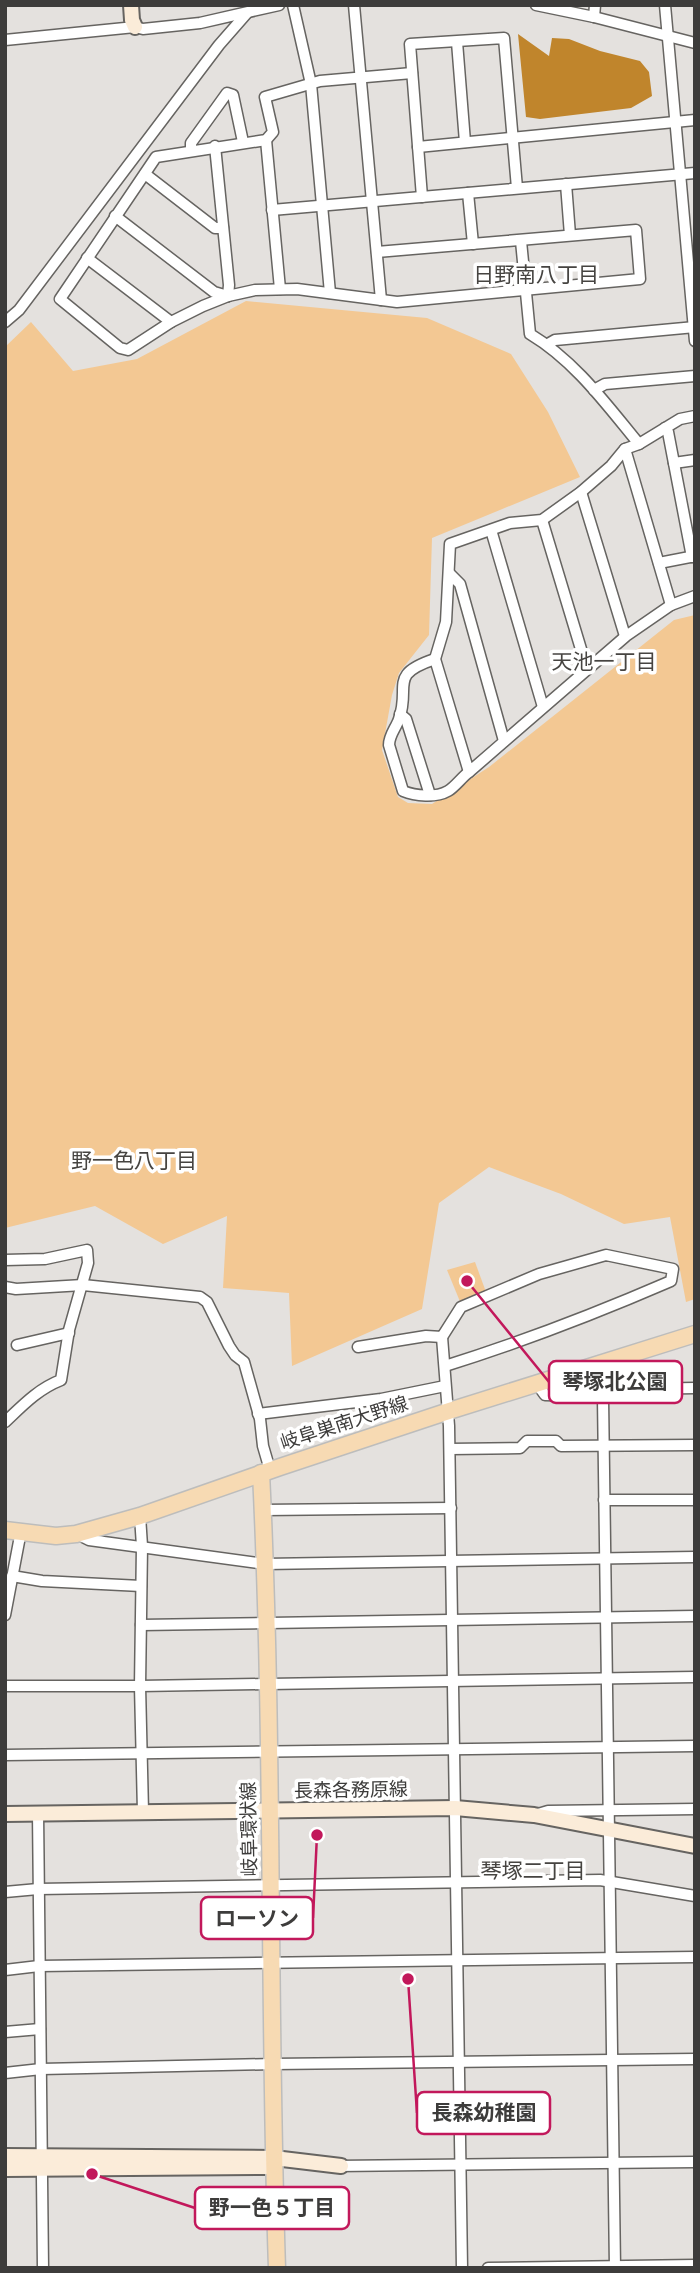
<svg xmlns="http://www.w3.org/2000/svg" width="700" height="2273" viewBox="0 0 700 2273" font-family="Arial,'Noto Sans JP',sans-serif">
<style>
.green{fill:#f3c893}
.water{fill:#c0852c}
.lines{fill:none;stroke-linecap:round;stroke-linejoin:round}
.street-casing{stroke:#666461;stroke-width:13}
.secondary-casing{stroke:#666461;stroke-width:18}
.primary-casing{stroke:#bdbdbc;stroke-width:19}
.street{stroke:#fff;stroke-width:10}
.secondary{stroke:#fbecd9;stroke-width:14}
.primary{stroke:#f7dab3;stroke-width:16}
.labels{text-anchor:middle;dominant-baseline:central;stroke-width:7;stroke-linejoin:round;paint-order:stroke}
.street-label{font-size:19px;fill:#3d3c3b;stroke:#fff}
.neighbourhood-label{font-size:21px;fill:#464441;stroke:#fff}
.leader{fill:none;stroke:#c2185b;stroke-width:2.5}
.callout-dot{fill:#c2185b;stroke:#fff;stroke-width:2.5}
.callout{fill:#fff;stroke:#c2185b;stroke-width:2.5}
.callout-label{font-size:21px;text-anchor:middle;font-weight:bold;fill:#3d3c3b}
</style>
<rect width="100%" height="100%" fill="#e4e1de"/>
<g class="green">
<path d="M246,301L427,318L511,354L548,412L580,477L432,538L429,635L399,673L392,695L382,750L398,797L408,803L432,804L489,767L674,620L695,615V1299L686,1302L670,1217L624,1224L561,1194L489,1167L439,1203L422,1309L292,1366L289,1293L223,1288L227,1216L163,1244L95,1206L5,1228V347L31,322L73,371L137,359Z"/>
<path d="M475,1262L486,1292L461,1304L447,1270Z"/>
</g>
<path class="water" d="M518,34L549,56L552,38L569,39L600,51L640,61L649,72L652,96L631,108L540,119L526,117Z"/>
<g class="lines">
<defs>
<g id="street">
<path d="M293,5L311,84L330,293"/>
<path d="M354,5L381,300"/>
<path d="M536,5L594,17L695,43"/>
<path d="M665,5L695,341"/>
<path d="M594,17L595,5"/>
<path d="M5,40L135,27L143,29L200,23L279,5"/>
<path d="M457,42L465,142"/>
<path d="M266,140L280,289"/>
<path d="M215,146L229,285L228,296"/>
<path d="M418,147L695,120"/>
<path d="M191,150V143L227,93L233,95L243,142"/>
<path d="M145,174L215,228H223"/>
<path d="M566,184L570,235"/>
<path d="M468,193L473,244"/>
<path d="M422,197L410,44L504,38L517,188"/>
<path d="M272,210L695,173"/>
<path d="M115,216L214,292L228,296"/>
<path d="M521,241L530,334C575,361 606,404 639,444"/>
<path d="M377,252L636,230L640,279L397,302L297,289L255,290L228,296L203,306L171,322L128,350L120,348L60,299L156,157L266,140L273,132L265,97L320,81L412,73"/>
<path d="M87,258L171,322"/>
<path d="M5,322L19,310L219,45L247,13"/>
<path d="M548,344L555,340L695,327"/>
<path d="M594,390L605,384L695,376"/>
<path d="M695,416L680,419L639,444L625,449L611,466L581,492L542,520L510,523L450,544L446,622L435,659L469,772L626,636L671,605L695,596"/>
<path d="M665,428L668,432L692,557"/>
<path d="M625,449L671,605"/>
<path d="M674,463L695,460"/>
<path d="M581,492L625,636"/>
<path d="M542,520L587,669"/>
<path d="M491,530L543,707"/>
<path d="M659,563L695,556"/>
<path d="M450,574L460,584L504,741"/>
<path d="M435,659C387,675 411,686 399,719C396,728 389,735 389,745L403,791C415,796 436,798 448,791C455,787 462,777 469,772"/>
<path d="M400,714L406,719L430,795"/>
<path d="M5,1260L45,1259L87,1250L88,1263L69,1330L61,1380C38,1389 23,1405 5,1422"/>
<path d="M5,1287L16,1289L83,1285L200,1297L207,1302L229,1346L235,1355L244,1362L260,1419L263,1446L270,1470"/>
<path d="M442,1337L449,1426L462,2268"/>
<path d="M17,1345L69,1333"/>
<path d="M358,1347L426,1336L442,1337L461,1307L539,1274L606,1255L673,1269L671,1281C597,1313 522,1342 445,1366"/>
<path d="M537,1384L545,1395L620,1397L637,1389L695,1388"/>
<path d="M603,1398L615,2268"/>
<path d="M258,1414L381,1399L445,1386"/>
<path d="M450,1449L520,1448L527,1441H556L561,1446L695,1445"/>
<path d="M604,1500H695"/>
<path d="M263,1510L451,1508"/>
<path d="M140,1516L142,1546L140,1686L143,1812"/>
<path d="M77,1534L89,1540L265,1564L695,1557"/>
<path d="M12,1576L42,1581L141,1586"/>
<path d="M5,1615L21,1531"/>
<path d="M141,1625L695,1616"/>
<path d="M5,1686H140L695,1677"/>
<path d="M5,1755L695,1746"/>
<path d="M38,1813L43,2268"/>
<path d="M538,1814L548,1811L695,1809"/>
<path d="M5,1892L38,1889L600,1880L695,1896"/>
<path d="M5,1970L39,1966L695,1957"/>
<path d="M5,2032L40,2029"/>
<path d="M5,2073L41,2069L273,2064L695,2059"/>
<path d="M337,2166L695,2162"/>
<path d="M488,2268L695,2265"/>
</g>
<g id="secondary">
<path d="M131,5L132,20L135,27"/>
<path d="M5,1814L455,1808L534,1815L695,1846"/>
<path d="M5,2156L274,2158L341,2166"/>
<path d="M5,2169L266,2167"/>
</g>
<g id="primary">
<path d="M261,1473C274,1738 268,2003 277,2268"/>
<path d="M5,1530L56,1536L76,1534L140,1516L280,1467L449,1411L695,1334"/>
</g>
</defs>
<use href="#street" class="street-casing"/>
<use href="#secondary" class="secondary-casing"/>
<use href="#primary" class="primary-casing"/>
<use href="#street" class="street"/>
<use href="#secondary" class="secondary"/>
<use href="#primary" class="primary"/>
</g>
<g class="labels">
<g class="street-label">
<text transform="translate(344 1423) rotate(-18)">岐阜巣南大野線</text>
<text transform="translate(351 1790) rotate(-1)">長森各務原線</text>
<text transform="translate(249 1829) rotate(-91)">岐阜環状線</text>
</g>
<g class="neighbourhood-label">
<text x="536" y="274">日野南八丁目</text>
<text x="604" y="661">天池一丁目</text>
<text x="134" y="1160">野一色八丁目</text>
<text x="533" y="1870">琴塚二丁目</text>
</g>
</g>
<path class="leader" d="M467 1281L549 1382M317 1835L313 1918M408 1979L417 2113M92 2174L195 2208"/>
<g class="callout-dot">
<circle cx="467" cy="1281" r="7"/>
<circle cx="317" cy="1835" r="7"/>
<circle cx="408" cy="1979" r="7"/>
<circle cx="92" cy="2174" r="7"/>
</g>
<g class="callout">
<rect x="549" y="1361" width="133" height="42" rx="7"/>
<rect x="201" y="1897" width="112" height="42" rx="7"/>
<rect x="417" y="2092" width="133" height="42" rx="7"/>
<rect x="195" y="2187" width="154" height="42" rx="7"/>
</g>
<g class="callout-label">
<text x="615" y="1389">琴塚北公園</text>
<text x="257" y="1926">ローソン</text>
<text x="484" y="2120">長森幼稚園</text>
<text x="272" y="2215">野一色５丁目</text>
</g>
<rect width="700" height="2273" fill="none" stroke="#3d3c3b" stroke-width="14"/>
</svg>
